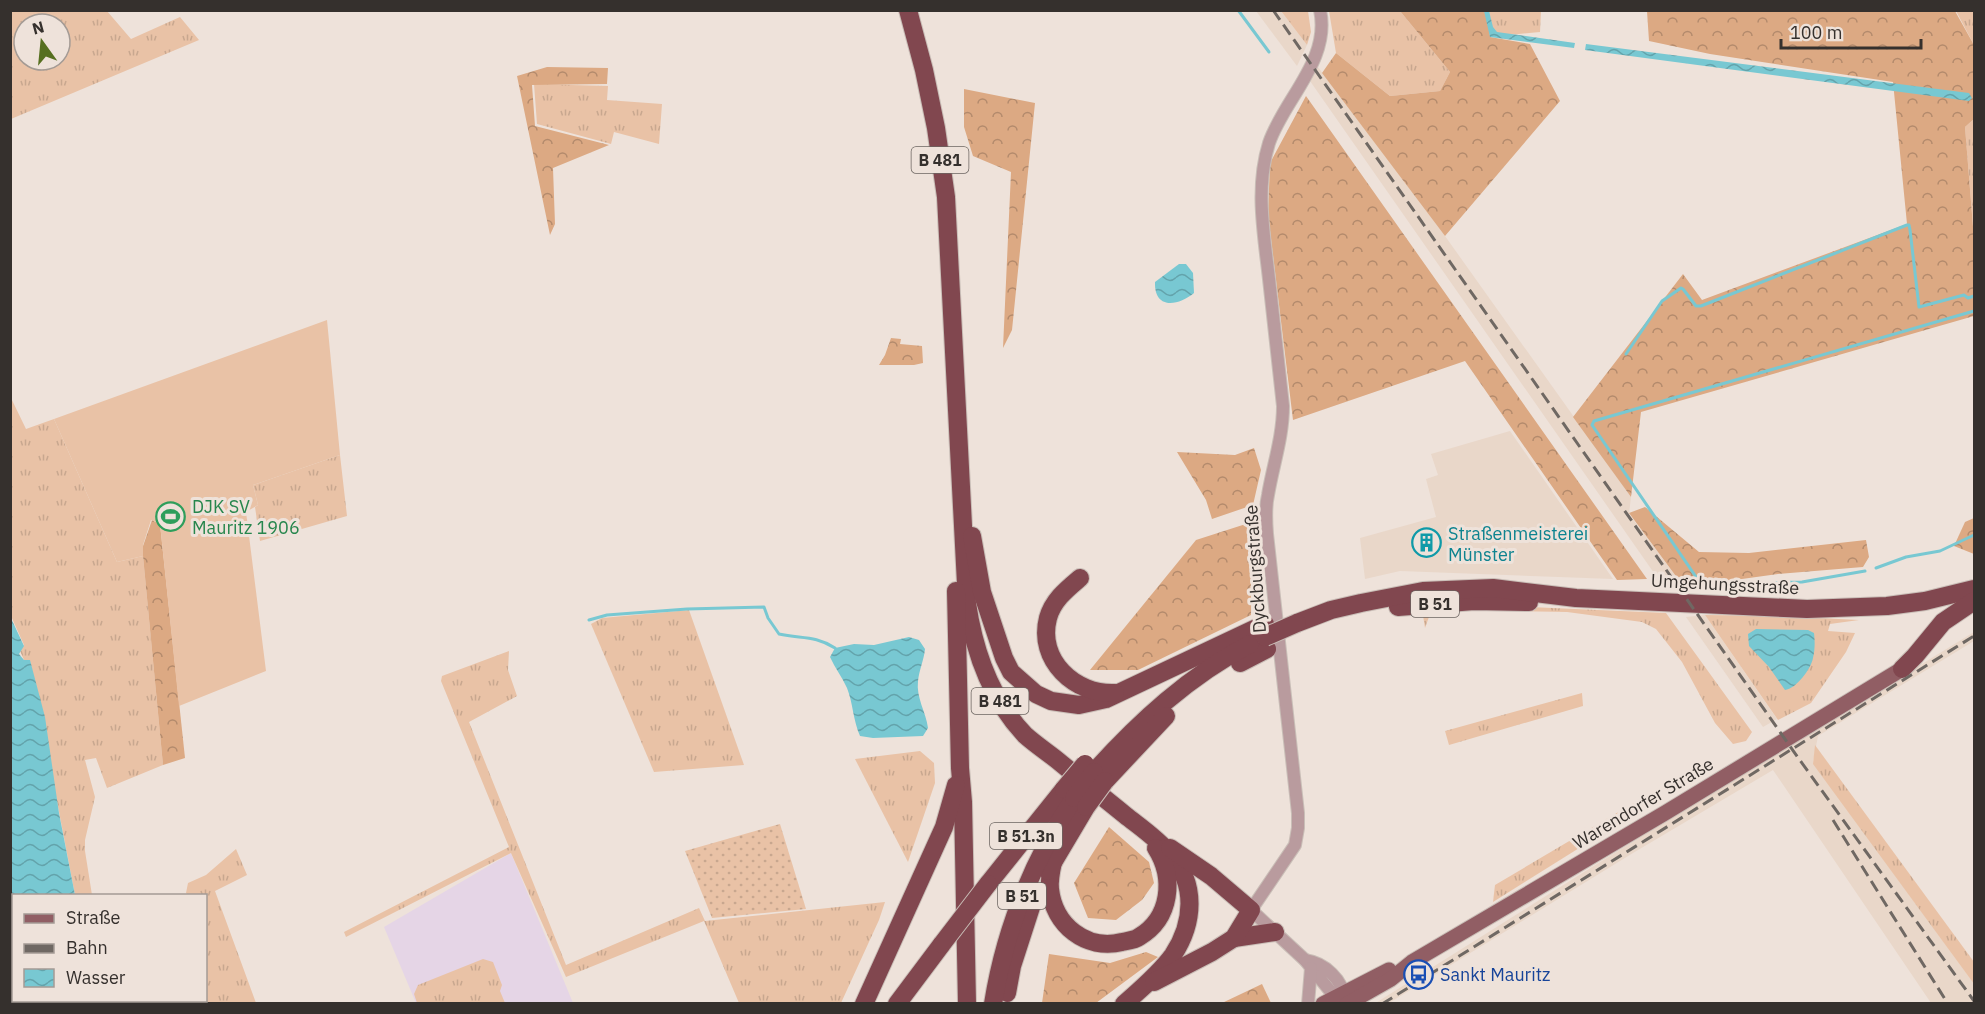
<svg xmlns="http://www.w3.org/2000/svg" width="1985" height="1014" viewBox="0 0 1985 1014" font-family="'IBM Plex Sans',sans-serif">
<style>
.commercial{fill:#e5d5e6}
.built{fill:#e9d7c9}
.grass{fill:url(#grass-tufts);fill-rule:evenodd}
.forest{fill:url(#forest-crowns)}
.garden{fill:url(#garden-dots)}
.pitch{fill:#e9c2a6}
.water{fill:url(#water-waves)}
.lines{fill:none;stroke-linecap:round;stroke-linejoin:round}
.stream{stroke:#78c8d2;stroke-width:3}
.minor-casing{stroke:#c9beb7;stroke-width:14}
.major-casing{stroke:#c9beb7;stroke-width:17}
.highway-casing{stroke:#c9beb7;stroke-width:20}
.minor{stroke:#b99b9e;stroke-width:12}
.major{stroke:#915e64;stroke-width:15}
.highway{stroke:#81474f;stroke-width:18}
.rail{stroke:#6f6863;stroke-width:3;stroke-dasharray:12 6;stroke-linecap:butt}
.highway-bridge-casing{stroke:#c9beb7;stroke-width:20;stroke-linecap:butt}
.highway-bridge{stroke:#81474f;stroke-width:18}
.labels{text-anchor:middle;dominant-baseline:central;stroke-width:6;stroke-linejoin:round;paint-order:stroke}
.shield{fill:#eee2da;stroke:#6c6561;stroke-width:1.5}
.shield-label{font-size:16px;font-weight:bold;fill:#35302d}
.leisure-label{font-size:18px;fill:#27864d;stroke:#eee2da;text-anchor:start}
.culture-label{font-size:18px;fill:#0d838f;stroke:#eee2da;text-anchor:start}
.street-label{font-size:18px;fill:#35302d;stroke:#eee2da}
.transit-label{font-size:18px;fill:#164399;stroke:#eee2da;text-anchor:start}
</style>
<defs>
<pattern id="grass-tufts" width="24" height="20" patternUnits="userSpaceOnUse" patternTransform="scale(1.5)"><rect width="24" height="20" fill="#e9c2a6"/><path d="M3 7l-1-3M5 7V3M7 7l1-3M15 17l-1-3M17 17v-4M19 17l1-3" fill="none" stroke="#c8a78f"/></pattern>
<pattern id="forest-crowns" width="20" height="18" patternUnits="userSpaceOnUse" patternTransform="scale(1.5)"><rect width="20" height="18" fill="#dca983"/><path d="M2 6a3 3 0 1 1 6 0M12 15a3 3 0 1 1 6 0" fill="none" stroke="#b38a6c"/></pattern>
<pattern id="garden-dots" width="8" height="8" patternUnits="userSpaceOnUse" patternTransform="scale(1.5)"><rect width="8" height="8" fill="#e9c2a6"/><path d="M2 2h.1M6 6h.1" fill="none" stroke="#c8a78f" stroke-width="1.8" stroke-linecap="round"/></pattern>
<pattern id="water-waves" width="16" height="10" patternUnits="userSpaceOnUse" patternTransform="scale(1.5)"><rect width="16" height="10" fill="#78c8d2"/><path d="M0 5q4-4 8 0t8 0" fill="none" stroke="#63a3ab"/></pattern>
</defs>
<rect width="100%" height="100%" fill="#eee2da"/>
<path class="commercial" d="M511,853L573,1003H416L384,927Z"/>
<g class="built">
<path d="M1256,11H1281L1307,45L1297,66Z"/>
<path d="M1318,67L1445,236L1631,497L1629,514L1684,587L1661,583L1310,81Z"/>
<path d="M1510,431L1613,579L1400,571L1365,579L1360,538L1436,517L1426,479L1438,475L1431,454Z"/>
<path d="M1705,615L1777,719L1763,727L1686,617Z"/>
<path d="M1974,632V641L1818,736L1813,762L1974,984V1003H1931L1773,770L1633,853L1389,1003L1374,1004L1592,867Z"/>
</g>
<g class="grass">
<path d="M10,11H107L131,39L180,17L199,40L11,119ZM24,24H60V60H24Z"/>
<path d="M1281,11H1308L1311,32L1307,45Z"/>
<path d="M1329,11H1400L1450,72L1440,91L1390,96L1336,53Z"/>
<path d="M1487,11H1541L1540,32L1489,37Z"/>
<path d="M1956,11H1974V45Z"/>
<path d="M534,84L608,86L607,100L662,104L659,144L614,132L611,144L537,124Z"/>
<path d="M1974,119V239L1965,127Z"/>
<path d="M11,398L26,429L54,419L117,562L143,556L163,765L107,788L96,758L85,760L95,797L85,840V851L92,895H75L30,661L24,660L20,651L24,645L11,616Z"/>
<path d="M340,455L347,516L260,541L255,507L258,505L253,485Z"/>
<path d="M1463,604L1666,613L1752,732L1746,741L1733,744L1715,723L1682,662L1656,629L1642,622L1567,612L1462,610L1430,614L1425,628L1422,609Z"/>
<path d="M689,610L744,765L654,772L591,624L602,618Z"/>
<path d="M1705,615L1776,616L1859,620L1830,624L1828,631L1855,633L1846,652L1811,703L1778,720Z"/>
<path d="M509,651L508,670L517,696L469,722L566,965L699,908L705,921L885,902L879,920L841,1003H739L704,921L566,977L511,853L346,937L344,932L509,847L441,681L442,676Z"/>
<path d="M1582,693L1583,706L1449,745L1445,731Z"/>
<path d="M1815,745L1974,962V984L1813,764Z"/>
<path d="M920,751L934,763L935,783L908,862L855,759Z"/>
<path d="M1659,788L1656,800L1493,902L1495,885Z"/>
<path d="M236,849L247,875L215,891L256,1003H127V1001L206,1000V896L188,895L186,893L188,883L206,875Z"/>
<path d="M483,959L493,962L502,985L500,991L505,1003H417L414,994L418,985Z"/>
</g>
<g class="forest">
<path d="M1918,10L1945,12V11H1955L1974,45V119L1965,127L1974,239V316L1641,412L1631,497L1573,417L1683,274L1702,300L1907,224L1893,82L1710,54L1649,41L1647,11Z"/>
<path d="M1400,11H1487L1490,37L1530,44L1560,101L1445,236L1322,73L1336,53L1390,96L1440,91L1450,72Z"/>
<path d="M547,67L608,68L607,84L532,85L535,126L609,145L553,168L555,224L550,235L517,76Z"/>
<path d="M964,89L1035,103L1012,330L1003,348L1011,172L973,156L964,127Z"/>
<path d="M1306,96L1647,579L1617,580L1465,361L1293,420L1268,214L1270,163Z"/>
<path d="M891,338L901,339L900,344L922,346L923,363L914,365H879L885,355Z"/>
<path d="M1254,448L1261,470L1253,505L1212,519L1206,500L1177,452L1235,455Z"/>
<path d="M1645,507L1699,552L1749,553L1866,540L1869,557L1863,567L1778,574L1684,587L1629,513Z"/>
<path d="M1974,518V554L1954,546L1965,522Z"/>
<path d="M152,520L160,524L185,758L163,765L143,556V546Z"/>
<path d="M1252,522L1251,615L1138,670H1090L1196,540Z"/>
<path d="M1109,827L1149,862L1154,883L1142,900L1116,920L1088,918L1074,883Z"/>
<path d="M1146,952L1158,957L1096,1003H1042L1049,954L1110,963Z"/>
<path d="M1262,984L1271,1003H1222Z"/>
</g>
<path class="garden" d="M780,824L806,909L712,918L685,851Z"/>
<path class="pitch" d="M327,320L340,455L253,485L258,505L246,512L266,671L179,706L160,524L151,520L143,545V556L117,562L54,419Z"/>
<g class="water">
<path d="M1484,11H1489L1493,27L1497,32L1575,43L1574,48L1490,37Z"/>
<path d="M1586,44L1969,93L1972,98L1969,101L1585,50Z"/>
<path d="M1179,264H1186L1193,273L1194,293C1178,306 1154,310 1155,282Z"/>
<path d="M10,616L24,646L19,654L24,660H30L45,717L59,813L75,895L14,896V1000H88L89,1003H11Z"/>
<path d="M1756,629L1808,630L1814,633C1815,641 1815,650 1813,658C1811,669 1796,689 1785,690L1769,667L1749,646L1748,634Z"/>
<path d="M909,637L919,640L925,649C924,660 919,670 918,681C916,698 926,712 928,728L923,736L873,738L860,736C853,720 853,703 847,688C842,677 835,668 830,657L835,648L854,644L874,645Z"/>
</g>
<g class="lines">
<g class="stream">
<path d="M1238,10L1269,52"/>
<path d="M1626,354L1662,301L1681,288L1683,289L1696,306H1701L1907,225H1909L1910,230L1919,307L1964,295L1968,298L1974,296"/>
<path d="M1876,568L1906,557L1940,551L1974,535"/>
<path d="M1696,584L1802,582L1865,571"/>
<path d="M1705,590L1592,425L1594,421L1974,311"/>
<path d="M589,620L607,615L687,609L764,607L768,618L779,634C801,639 815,635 835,648"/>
</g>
<defs>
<g id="minor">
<path d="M1320,10C1331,60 1284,99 1269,143C1255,188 1264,234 1269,279C1274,321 1278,364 1283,406C1283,437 1273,465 1268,495C1265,508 1266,521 1267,534L1298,813V828L1295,845L1251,910L1305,960L1331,992L1342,1001"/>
<path d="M1305,960C1325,963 1343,980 1345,1000"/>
<path d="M1308,1004L1311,968"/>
</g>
<g id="major">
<path d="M1323,1004L1389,970"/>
<path d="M1347,1004L1391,979L1412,962L1665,813L1902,669"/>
</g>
<g id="highway">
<path d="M908,10L924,70L936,128L946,197L967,603C974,651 991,699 1025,735C1035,744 1047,752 1057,760C1080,779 1103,797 1125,815C1140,827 1158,839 1170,854C1197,884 1194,923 1173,955C1160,973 1141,989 1124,1004"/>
<path d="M972,536L982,592L1004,658L1011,672L1036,694L1051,701L1079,705L1106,699L1265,624"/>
<path d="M1080,578C1067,589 1053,600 1048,618C1037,660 1075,695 1115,693"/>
<path d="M956,591L960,768L963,802L967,1004"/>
<path d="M1398,607L1474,601L1529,602"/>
<path d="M1297,623L1331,610L1361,603L1423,591L1493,588L1576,598L1807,609L1887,606L1925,601L1974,589"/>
<path d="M1240,663L1267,649"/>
<path d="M1902,669L1915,656L1943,622L1974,601"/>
<path d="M1094,772C1140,721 1189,676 1250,644"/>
<path d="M1105,781L1166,716"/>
<path d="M1053,862C1051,871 1049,881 1050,889C1054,925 1086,951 1122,942C1127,941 1135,940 1139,937C1171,918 1175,878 1156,848"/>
<path d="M1048,871L1086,807"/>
<path d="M988,884L1064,789"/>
<path d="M1234,938L1275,932"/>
<path d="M1154,982L1212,952L1234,938L1251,910L1211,876L1170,848"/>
<path d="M1007,993L1012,966L1033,901"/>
<path d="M864,1004L944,827L956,785"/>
<path d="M897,1004L942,944"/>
<path d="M993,1004C1005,928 1032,862 1074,798"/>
</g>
</defs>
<use href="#minor" class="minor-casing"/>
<use href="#major" class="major-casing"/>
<use href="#highway" class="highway-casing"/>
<use href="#minor" class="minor"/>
<use href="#major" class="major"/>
<use href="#highway" class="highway"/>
<g class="rail">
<path d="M1273,10L1799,759L1974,1001"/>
<path d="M1833,820L1948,1004"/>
<path d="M1382,1004L1974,636"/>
</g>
<defs>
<g id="highway-bridge">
<path d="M1265,637L1297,623"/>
<path d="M1064,789L1085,764"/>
<path d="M1074,798L1094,772"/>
<path d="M1086,807L1105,781"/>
<path d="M942,944L988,884"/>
</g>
</defs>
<use href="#highway-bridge" class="highway-bridge-casing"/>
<use href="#highway-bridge" class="highway-bridge"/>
</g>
<defs>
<symbol id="stadium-ring" viewBox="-11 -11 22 22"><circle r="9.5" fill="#eee2da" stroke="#2e9e5b" stroke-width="1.5"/><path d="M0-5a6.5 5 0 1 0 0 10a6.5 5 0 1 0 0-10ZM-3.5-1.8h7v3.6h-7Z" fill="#2e9e5b"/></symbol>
<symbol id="building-ring" viewBox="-11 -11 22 22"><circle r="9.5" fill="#eee2da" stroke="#0f9aa8" stroke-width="1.5"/><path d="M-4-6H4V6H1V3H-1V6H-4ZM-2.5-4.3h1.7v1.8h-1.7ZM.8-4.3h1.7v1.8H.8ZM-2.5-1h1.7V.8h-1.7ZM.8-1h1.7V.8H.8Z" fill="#0f9aa8"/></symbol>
<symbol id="bus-ring" viewBox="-11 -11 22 22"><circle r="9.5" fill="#eee2da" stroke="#1a4fb4" stroke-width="1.5"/><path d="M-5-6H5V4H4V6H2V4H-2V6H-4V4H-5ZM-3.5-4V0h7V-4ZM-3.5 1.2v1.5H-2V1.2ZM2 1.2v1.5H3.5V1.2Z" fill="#1a4fb4"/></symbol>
</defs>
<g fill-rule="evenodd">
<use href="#stadium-ring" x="154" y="500" width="33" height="33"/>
<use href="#building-ring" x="1410" y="526" width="33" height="33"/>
<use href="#bus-ring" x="1402" y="958" width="33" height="33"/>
</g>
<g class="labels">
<g class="shield">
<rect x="911.5" y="147" width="57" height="26" rx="4.5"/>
<rect x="1411" y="591" width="48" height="26" rx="4.5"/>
<rect x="971.5" y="688" width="57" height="26" rx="4.5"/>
<rect x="990" y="823" width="72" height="26" rx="4.5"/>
<rect x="998" y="883" width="48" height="26" rx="4.5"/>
</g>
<g class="shield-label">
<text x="940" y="160">B 481</text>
<text x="1435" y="604">B 51</text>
<text x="1000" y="701">B 481</text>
<text x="1026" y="836">B 51.3n</text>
<text x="1022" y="896">B 51</text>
</g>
<g class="leisure-label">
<text x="192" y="506">DJK SV<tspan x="192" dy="21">Mauritz 1906</tspan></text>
</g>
<g class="culture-label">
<text x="1448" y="533">Straßenmeisterei<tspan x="1448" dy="21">Münster</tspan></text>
</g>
<g class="street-label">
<text transform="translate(1255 569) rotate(-94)">Dyckburgstraße</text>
<text transform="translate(1725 584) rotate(3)">Umgehungsstraße</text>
<text transform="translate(1643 803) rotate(-31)">Warendorfer Straße</text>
</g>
<g class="transit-label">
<text x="1440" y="974">Sankt Mauritz</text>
</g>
</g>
<rect width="1985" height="1014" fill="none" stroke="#35302d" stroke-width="24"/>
<rect x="12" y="894" width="195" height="108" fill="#eee2da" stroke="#a49b95" stroke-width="1.5"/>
<rect x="24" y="914" width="30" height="9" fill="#915e64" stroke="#a49b95" stroke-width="1.5"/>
<text x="66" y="924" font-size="18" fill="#35302d">Straße</text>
<rect x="24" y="944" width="30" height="9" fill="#6f6863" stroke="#a49b95" stroke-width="1.5"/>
<text x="66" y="954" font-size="18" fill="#35302d">Bahn</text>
<rect x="24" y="969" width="30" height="18" fill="url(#water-waves)" stroke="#a49b95" stroke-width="1.5"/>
<text x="66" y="984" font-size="18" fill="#35302d">Wasser</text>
<g transform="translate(42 42) rotate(345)"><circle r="28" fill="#eee2da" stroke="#a49b95" stroke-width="1.5"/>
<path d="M0-4.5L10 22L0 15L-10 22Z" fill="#566f20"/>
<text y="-9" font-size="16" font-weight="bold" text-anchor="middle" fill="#35302d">N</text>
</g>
<path d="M1781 39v9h140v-9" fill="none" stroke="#35302d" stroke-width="3"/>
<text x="1790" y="39" font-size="18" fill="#35302d" stroke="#eee2da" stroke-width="4.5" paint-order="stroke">100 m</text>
</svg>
